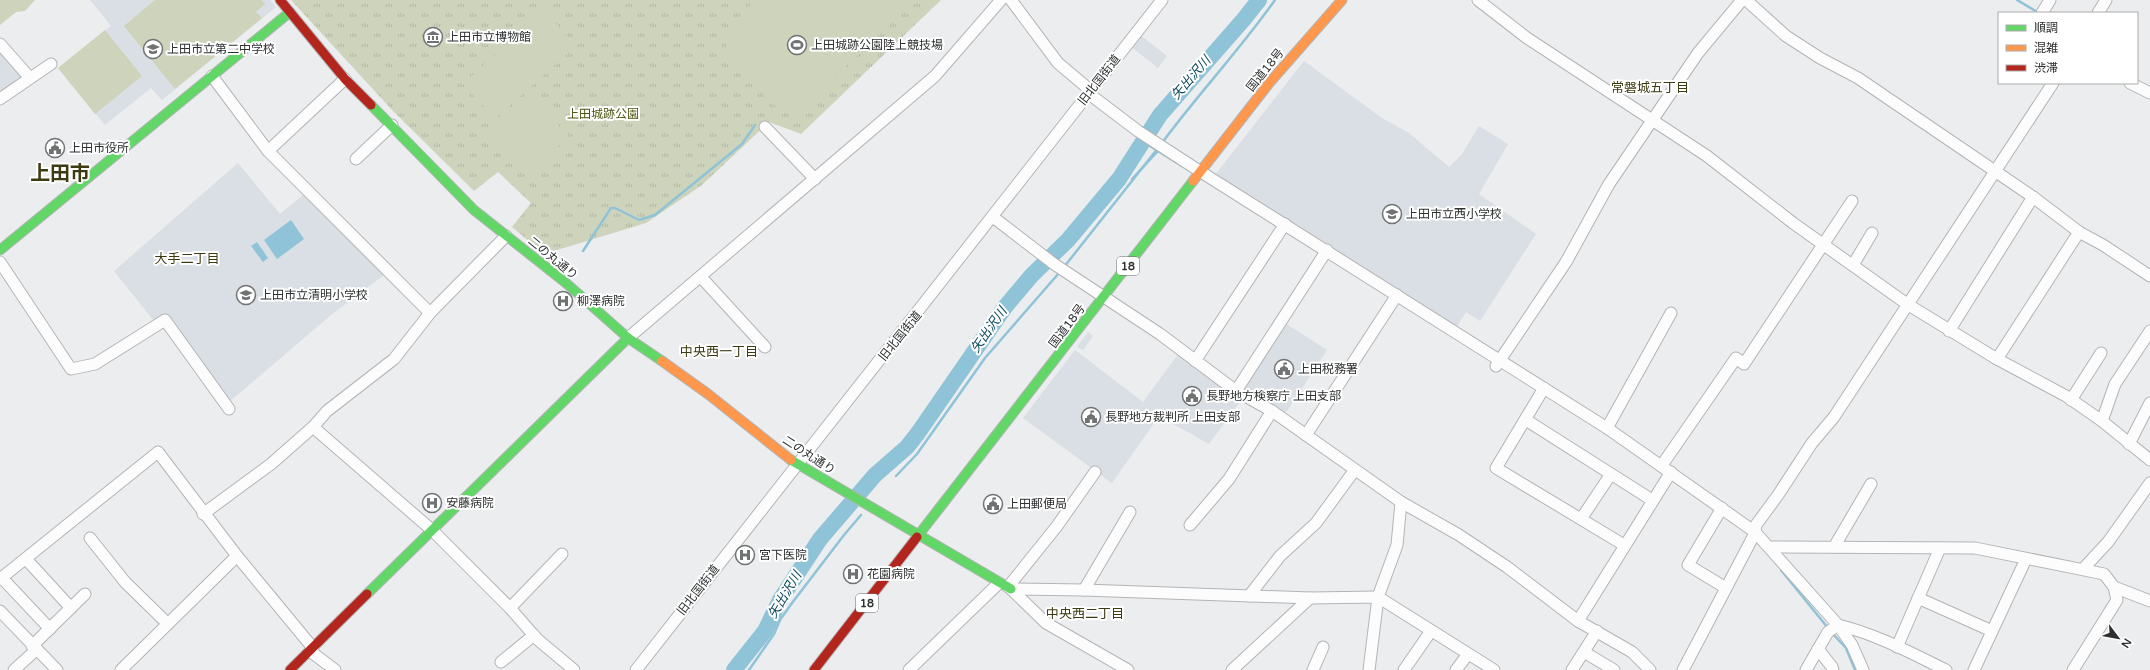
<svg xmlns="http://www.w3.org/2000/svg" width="2150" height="670" viewBox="0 0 2150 670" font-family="'Varela Round','Noto Sans JP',sans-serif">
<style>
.built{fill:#d9dfe4}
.park{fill:url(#park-tufts)}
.pitch{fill:#ced4bc}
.water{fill:#8fc3d7}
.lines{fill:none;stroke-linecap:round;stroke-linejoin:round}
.stream{stroke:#8fc3d7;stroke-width:2.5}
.river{stroke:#8fc3d7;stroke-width:16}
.street-casing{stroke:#b3b4b6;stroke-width:13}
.fast-casing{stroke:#b3b4b6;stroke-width:11}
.slow-casing{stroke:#b3b4b6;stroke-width:11}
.jam-casing{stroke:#b3b4b6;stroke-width:11}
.street{stroke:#fcfcfd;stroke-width:11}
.fast{stroke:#63d668;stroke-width:9}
.slow{stroke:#ff974d;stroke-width:9}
.jam{stroke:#b3261e;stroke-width:9}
.labels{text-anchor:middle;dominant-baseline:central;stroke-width:4;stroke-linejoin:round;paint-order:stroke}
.shield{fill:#fff;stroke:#6c6d6e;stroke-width:1}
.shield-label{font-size:11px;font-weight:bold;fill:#2d2f30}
.poi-label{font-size:12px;fill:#2d2f30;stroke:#fff;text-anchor:start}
.street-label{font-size:12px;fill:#2d2f30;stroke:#fff}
.park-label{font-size:12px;fill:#4c550e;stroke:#fff}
.water-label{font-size:13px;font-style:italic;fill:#0a4a5e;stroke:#fff}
.neighbourhood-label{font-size:13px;fill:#3c3b12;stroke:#fff}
.town-label{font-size:20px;font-weight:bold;fill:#3c3b12;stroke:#fff}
</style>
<defs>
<pattern id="park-tufts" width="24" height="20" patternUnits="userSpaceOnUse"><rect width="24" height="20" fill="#ced4bc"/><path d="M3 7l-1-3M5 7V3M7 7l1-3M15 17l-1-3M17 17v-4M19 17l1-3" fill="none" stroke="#b1b6a2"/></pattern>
</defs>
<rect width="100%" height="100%" fill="#ebedef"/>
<g class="built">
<path d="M90,0H270L276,7L162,100L151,88L105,125L58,68L111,26Z"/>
<path d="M1139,34L1167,56L1158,68L1130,46Z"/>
<path d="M0,49L22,73L21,79L0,94Z"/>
<path d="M1304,61L1382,118L1409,133L1449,167L1462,154L1479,126L1508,144L1479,194L1536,234L1480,321L1466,312L1456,328L1215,175Z"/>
<path d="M238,163L280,214L303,195L384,275L331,315L229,402L166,314L154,321L114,271Z"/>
<path d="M1285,323L1327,350L1285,414L1241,388Z"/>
<path d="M1088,332L1093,336L1083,350L1077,347Z"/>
<path d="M1075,350L1143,402L1179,353L1242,399L1209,444L1159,416L1112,483L1023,418Z"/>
</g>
<path class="park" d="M291,0H941L801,134L769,122L702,185L646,223L544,254L512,227L531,203L498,172L474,191L392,110Z"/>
<g class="pitch">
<path d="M0,0H35L25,11L16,12L0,25Z"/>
<path d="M155,0H262L265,4L256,12L262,18L175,89L124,26Z"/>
<path d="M756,0H916L803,107L774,106L729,60L724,31Z"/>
<path d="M544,10L576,46L495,119L463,84Z"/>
<path d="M105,30L142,76L95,114L58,68Z"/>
<path d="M532,96L569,137L526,176L489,135Z"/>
</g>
<g class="water">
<path d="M291,220L304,239L277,259L264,240Z"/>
<path d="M257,242L268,258L263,262L251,246Z"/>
</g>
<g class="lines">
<g class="stream">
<path d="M2017,0L2039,13"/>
<path d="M1142,141L1182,166"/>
<path d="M1162,143C1198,94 1240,50 1275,0"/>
<path d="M1132,179L1158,151"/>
<path d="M583,251L611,208H615L639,220L655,215L742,144L755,125"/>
<path d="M1064,267L1158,148"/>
<path d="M896,476L917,454L985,358L1059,273"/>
<path d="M1781,570L1828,628"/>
<path d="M1831,632L1846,648L1855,670"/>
<path d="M749,670L774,634L780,620L792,603L844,535L861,515"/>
</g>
<path class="river" d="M734,670L765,631L780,600L820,539L875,475L907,447L918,433L1005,307L1032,275L1068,240L1119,179L1160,115L1244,19L1259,0"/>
<defs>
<g id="street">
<path d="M1011,0L1058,63L1090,90"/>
<path d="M1478,0L1527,38L1707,156L1793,223L1907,304L1997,359L2066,396L2102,421L2150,460"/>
<path d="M1746,0L1786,36L1820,58L1858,78L2033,197L2079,232L2103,245L2150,276"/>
<path d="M2042,13L2050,0"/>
<path d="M2098,13L2106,0"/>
<path d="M0,44L30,78"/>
<path d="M212,76L268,151L430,313"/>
<path d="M2130,83L2150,93"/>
<path d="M1088,93L1138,131L1201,172L1607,428L1755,532L1838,625L1852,645L1863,670"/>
<path d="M0,99L51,64"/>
<path d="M765,127L815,179"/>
<path d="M268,151L345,79"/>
<path d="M356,159L392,125"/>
<path d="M993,217L1054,264L1160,334L1236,391L1272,411L1401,502L1459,535L1507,567L1578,621L1632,652L1650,670"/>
<path d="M0,262L71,369L95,364L165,320L229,409"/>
<path d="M1853,265L1872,233"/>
<path d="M701,277L765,347"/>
<path d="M1949,331L2033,197"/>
<path d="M628,338L935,76L1001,0"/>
<path d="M1997,359L2079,232"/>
<path d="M1195,361L1285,224"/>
<path d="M1496,366L1566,262L1609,184L1698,53L1742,0"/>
<path d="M1544,388L1496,468L1624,545"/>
<path d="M1236,391L1327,250"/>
<path d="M2071,400L2101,353"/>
<path d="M1526,420L1652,500"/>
<path d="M2102,421L2115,384L2150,331"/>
<path d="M313,427L433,531L510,608L537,639L574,670"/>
<path d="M1607,428L1671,313"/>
<path d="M1306,435L1397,295"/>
<path d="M2129,444L2150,403"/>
<path d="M1662,465L1736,358L1744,364L1852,201"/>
<path d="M1722,508L1688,565L1726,588"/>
<path d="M203,514L271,464L313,427L327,411L394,359L430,313L506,236"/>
<path d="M1581,519L1611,474"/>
<path d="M1190,525L1229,479L1272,411"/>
<path d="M90,538L125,582L168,624"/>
<path d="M1770,547L1975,548L2104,574L2114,587L2117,600L2073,670"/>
<path d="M1834,547L1871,484"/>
<path d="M26,559L71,608"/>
<path d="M2083,569L2108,542L2150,483"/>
<path d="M2,578L50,629"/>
<path d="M0,579L158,452L237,556L313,648"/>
<path d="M1008,587L1057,526L1095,472"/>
<path d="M2114,587L2150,601"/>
<path d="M1011,589L1084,590L1310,598L1378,597L1494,670"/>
<path d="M1011,589L1046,623L1128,670"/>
<path d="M1084,590L1130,512"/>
<path d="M1249,596L1280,556L1316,523L1354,471"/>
<path d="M1918,598L1992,631"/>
<path d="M510,608L562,554"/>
<path d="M0,611L57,670"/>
<path d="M1578,621L1671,472"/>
<path d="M32,646L85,594"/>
<path d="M1897,647L1940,548"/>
<path d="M1818,649L1832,667L1833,670"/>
<path d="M310,651L335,670"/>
<path d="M1584,652L1614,670"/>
<path d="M501,662L534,635"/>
<path d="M14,670L36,650"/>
<path d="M121,670L237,556"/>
<path d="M636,670L1162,0"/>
<path d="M909,670L999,583"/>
<path d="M1232,670L1310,598"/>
<path d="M1313,670L1323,647"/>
<path d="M1369,670L1378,597L1397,545L1401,502"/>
<path d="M1404,670L1431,631"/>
<path d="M1456,670L1468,654"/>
<path d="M1572,670L1597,631"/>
<path d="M1683,670L1754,535L1756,525L1778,495L1812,443L1834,417L2053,83"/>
<path d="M1806,670L1828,632L1838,625C1876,634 1911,653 1946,670"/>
<path d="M1974,670L2026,559"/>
</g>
<g id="fast">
<path d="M371,105L474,210L566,283L628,338L662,361"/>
<path d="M0,250L290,12"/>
<path d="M791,460L1011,589"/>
<path d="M917,537L1193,181"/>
<path d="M367,594L628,338"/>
</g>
<g id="slow">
<path d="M1193,181L1270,82L1342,0"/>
<path d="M662,361L708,394L791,460"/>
</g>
<g id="jam">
<path d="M280,0L345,79L371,105"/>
<path d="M290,670L367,594"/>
<path d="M814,670L917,537"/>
</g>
</defs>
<use href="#street" class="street-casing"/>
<use href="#fast" class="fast-casing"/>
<use href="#slow" class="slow-casing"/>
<use href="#jam" class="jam-casing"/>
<use href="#street" class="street"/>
<use href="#fast" class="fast"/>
<use href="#slow" class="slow"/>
<use href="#jam" class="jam"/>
</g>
<defs>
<symbol id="museum-ring" viewBox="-11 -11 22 22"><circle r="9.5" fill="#fff" stroke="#707273" stroke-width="1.5"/><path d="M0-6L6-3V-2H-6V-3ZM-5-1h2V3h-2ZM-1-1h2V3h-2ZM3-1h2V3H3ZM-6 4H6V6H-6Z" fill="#707273"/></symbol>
<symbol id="stadium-ring" viewBox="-11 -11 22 22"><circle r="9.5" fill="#fff" stroke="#707273" stroke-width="1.5"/><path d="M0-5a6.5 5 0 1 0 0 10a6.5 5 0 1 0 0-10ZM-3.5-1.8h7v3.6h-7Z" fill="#707273"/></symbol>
<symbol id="school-ring" viewBox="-11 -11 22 22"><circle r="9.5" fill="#fff" stroke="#707273" stroke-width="1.5"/><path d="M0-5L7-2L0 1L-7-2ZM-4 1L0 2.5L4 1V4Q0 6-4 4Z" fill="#707273"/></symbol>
<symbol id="civic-ring" viewBox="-11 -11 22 22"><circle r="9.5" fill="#fff" stroke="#707273" stroke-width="1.5"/><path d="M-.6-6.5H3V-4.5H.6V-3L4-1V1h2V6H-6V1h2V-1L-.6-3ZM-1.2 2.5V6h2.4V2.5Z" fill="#707273"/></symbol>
<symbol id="hospital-ring" viewBox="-11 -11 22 22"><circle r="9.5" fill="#fff" stroke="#707273" stroke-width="1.5"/><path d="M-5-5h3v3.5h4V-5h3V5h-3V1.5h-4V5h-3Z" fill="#707273"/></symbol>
</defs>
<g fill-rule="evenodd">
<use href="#museum-ring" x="422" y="26" width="22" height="22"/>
<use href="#stadium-ring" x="786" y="34" width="22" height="22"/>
<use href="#school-ring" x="142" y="38" width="22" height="22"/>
<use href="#civic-ring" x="44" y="137" width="22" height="22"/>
<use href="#school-ring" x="1381" y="203" width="22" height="22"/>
<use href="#school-ring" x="235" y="284" width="22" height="22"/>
<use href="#hospital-ring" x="552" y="290" width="22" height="22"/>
<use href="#civic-ring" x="1273" y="358" width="22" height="22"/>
<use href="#civic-ring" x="1181" y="385" width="22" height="22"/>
<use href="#civic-ring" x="1080" y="406" width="22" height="22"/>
<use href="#hospital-ring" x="421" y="492" width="22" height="22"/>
<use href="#civic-ring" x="982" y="493" width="22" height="22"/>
<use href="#hospital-ring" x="734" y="544" width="22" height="22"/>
<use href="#hospital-ring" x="842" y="563" width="22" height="22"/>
</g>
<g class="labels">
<g class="shield">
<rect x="1117" y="257" width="22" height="18" rx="3"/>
<rect x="856" y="594" width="22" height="18" rx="3"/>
</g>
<g class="shield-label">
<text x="1128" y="266">18</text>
<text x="867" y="603">18</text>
</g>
<g class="poi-label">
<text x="447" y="37">上田市立博物館</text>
<text x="811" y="45">上田城跡公園陸上競技場</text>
<text x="167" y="49">上田市立第二中学校</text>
<text x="69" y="148">上田市役所</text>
<text x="1406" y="214">上田市立西小学校</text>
<text x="260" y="295">上田市立清明小学校</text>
<text x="577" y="301">柳澤病院</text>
<text x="1298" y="369">上田税務署</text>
<text x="1206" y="396">長野地方検察庁 上田支部</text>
<text x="1105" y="417">長野地方裁判所 上田支部</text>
<text x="446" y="503">安藤病院</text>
<text x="1007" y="504">上田郵便局</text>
<text x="759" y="555">宮下医院</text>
<text x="867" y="574">花園病院</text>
</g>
<g class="street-label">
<text transform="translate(1265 70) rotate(-51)">国道18号</text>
<text transform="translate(1099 80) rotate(-52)">旧北国街道</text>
<text transform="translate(553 258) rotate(39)">二の丸通り</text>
<text transform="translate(1067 326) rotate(-53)">国道18号</text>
<text transform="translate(900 336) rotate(-51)">旧北国街道</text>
<text transform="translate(809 455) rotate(33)">二の丸通り</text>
<text transform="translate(698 590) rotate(-52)">旧北国街道</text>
</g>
<g class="park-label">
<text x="603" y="114">上田城跡公園</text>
</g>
<g class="water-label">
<text transform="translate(1191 78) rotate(-49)">矢出沢川</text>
<text transform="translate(989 330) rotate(-55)">矢出沢川</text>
<text transform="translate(785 595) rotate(-59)">矢出沢川</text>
</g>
<g class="neighbourhood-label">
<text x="1650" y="88">常磐城五丁目</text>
<text x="187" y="259">大手二丁目</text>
<text x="719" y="352">中央西一丁目</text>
<text x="1085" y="614">中央西二丁目</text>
</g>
<g class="town-label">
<text x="60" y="174">上田市</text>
</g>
</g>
<rect x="1998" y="12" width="140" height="72" fill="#ffffff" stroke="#abacac"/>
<rect x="2006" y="25" width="20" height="6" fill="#63d668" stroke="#abacac"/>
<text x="2034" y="32" font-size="12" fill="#2d2f30">順調</text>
<rect x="2006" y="45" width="20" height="6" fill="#ff974d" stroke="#abacac"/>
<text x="2034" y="52" font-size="12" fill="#2d2f30">混雑</text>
<rect x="2006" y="65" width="20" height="6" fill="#b3261e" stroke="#abacac"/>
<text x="2034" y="72" font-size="12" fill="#2d2f30">渋滞</text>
<g transform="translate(2118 638) rotate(122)" stroke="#ffffff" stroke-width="3" paint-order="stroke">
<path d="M0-3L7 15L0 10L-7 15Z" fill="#2d2f30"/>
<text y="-6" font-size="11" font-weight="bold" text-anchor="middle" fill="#2d2f30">N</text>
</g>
</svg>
